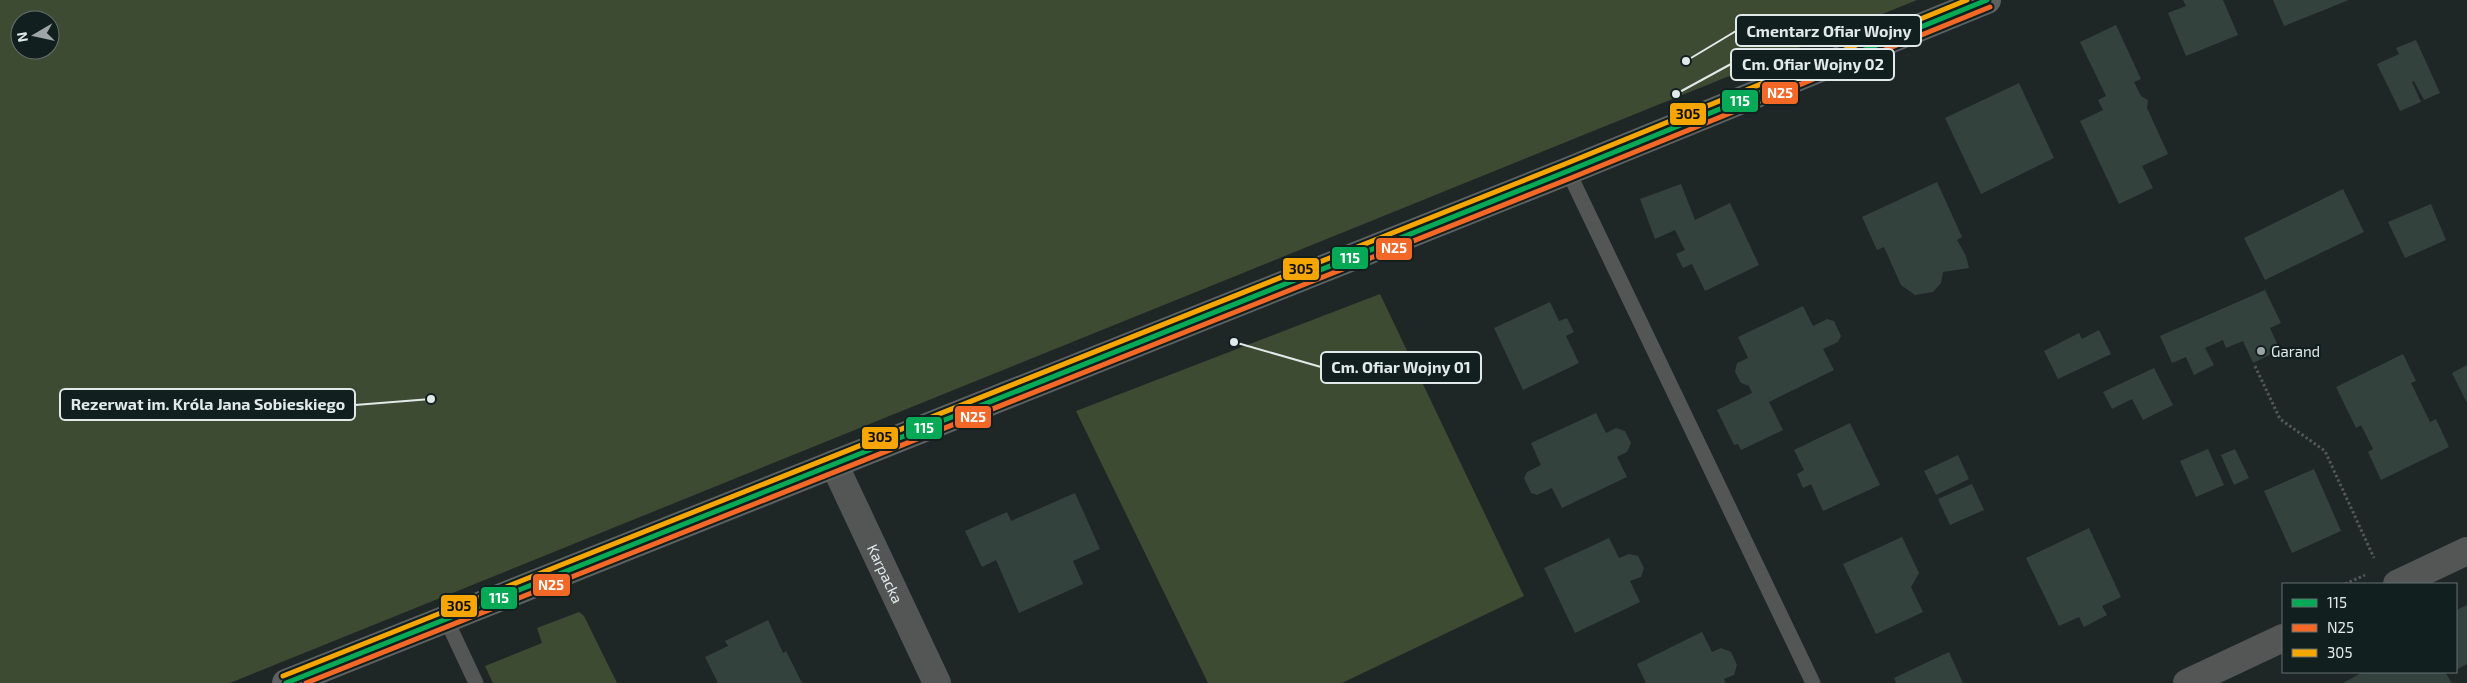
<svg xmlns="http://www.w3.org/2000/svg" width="2467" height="683" viewBox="0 0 2467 683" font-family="'Exo 2',sans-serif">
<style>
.green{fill:#3e4b33;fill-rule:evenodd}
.building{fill:#34423d}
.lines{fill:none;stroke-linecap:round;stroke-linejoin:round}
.path{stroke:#545657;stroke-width:3;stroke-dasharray:2.5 2.5;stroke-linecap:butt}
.lane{stroke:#545656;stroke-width:15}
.street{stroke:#545656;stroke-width:28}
.secondary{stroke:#5d6162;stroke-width:28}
.bus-1-casing{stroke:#121f1f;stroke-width:9}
.bus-2-casing{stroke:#121f1f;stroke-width:9}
.bus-3-casing{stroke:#121f1f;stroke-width:9}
.bus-1{stroke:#06aa56;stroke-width:5}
.bus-2{stroke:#f36827;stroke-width:5}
.bus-3{stroke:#f7a600;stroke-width:5}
.poi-dot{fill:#9da5a5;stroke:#121f1f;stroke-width:2}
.labels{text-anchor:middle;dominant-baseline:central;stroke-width:4.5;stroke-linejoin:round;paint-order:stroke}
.poi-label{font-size:15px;fill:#e1e9e9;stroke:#121f1f;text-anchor:start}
.street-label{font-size:15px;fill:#e1e9e9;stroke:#121f1f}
.leader{fill:none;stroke:#e1e9e9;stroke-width:2}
.callout-dot{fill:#e1e9e9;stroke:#121f1f;stroke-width:2}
.callout{fill:#121f1f;stroke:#e1e9e9;stroke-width:2}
.callout-label{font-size:16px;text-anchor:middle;font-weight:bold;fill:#e1e9e9}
.line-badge{stroke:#121f1f;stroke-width:2}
.badge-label{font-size:14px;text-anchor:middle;font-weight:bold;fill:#fff}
.pale-badge-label{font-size:14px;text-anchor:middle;font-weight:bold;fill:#111}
</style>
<rect width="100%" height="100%" fill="#1f2626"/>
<g class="green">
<path d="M0,0H1917L230,683H0ZM20,20H50V50H20Z"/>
<path d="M1380,294L1524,596L1342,683H1208L1076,411Z"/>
<path d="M579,612L584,616L617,683H493L485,666L542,643L537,628Z"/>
</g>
<g class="building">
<path d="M2183,0H2223L2238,35L2186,56L2168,13L2186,6Z"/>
<path d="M2273,0H2349L2284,26Z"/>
<path d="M2116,25L2141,79L2134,82L2141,96L2148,100L2147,108L2168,154L2142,166L2153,188L2119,204L2080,121L2103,110L2098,100L2106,96L2080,42Z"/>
<path d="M2416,40L2440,93L2424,100L2414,81L2412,82L2421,102L2400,111L2377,64L2399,54L2396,48Z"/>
<path d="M2019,83L2054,158L1981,194L1945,118Z"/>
<path d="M1937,182L1962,237L1957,240L1966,256L1969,268L1943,272L1941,283L1933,292L1915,295L1901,285L1884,247L1877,250L1862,217Z"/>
<path d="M1681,184L1695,220L1730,203L1759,265L1705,291L1692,264L1683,268L1676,254L1685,250L1675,230L1655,239L1640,199Z"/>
<path d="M2343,189L2364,232L2265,280L2244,238Z"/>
<path d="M2431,204L2446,240L2405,258L2388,222Z"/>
<path d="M2265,290L2281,323L2270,328L2280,350L2253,363L2243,341L2226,348L2223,340L2205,348L2214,365L2194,375L2186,357L2172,363L2160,336Z"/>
<path d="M1550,302L1559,321L1567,318L1574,332L1566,336L1579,363L1523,390L1494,328Z"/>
<path d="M1803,306L1813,326L1827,319L1834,321L1841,336L1838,342L1823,349L1834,370L1769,402L1783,430L1741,450L1738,444L1734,445L1717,410L1752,393L1749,386L1741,383L1735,372L1737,363L1748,358L1738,337Z"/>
<path d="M2099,330L2111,354L2058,379L2044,351L2079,333L2082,339Z"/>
<path d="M2403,354L2416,381L2411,383L2430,422L2436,419L2449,447L2381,480L2368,452L2373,449L2361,425L2356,428L2336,387Z"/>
<path d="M2467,365V403L2452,373Z"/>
<path d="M2154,368L2173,405L2143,420L2132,399L2112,409L2103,392Z"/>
<path d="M1596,413L1606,433L1616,428L1625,431L1631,443L1627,452L1617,457L1627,477L1562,508L1552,488L1537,495L1531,493L1524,478L1527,472L1541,465L1531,443Z"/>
<path d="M1850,423L1880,485L1823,511L1811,484L1803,488L1797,474L1804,470L1794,450Z"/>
<path d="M2208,449L2224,485L2196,497L2180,461Z"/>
<path d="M2235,449L2249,478L2234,485L2221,455Z"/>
<path d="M1958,455L1969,479L1936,495L1924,471Z"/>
<path d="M2314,469L2341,531L2292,553L2264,491Z"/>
<path d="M1972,484L1984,510L1950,525L1938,499Z"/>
<path d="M1075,493L1100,549L1073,561L1083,584L1019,613L996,560L982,567L965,531L1007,512L1011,521Z"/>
<path d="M2089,528L2121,597L2102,606L2107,615L2084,627L2079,617L2059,626L2026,558Z"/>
<path d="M1902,537L1919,573L1911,587L1923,612L1876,634L1843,564Z"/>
<path d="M1609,538L1619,558L1629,554L1638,556L1644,568L1641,577L1630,581L1640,602L1575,633L1544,568Z"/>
<path d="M2467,605V664L2456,670V610Z"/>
<path d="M768,620L783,653L786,651L802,683H718L705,657L728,646L725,641Z"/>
<path d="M1702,632L1712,652L1721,648L1731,652L1737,665L1734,675L1724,679L1726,683H1646L1637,664Z"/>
<path d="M1949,652L1963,683H1896L1894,678Z"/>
<path d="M2363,672H2445L2452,683H2343Z"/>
</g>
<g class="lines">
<g class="path">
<path d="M2255,366L2280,419L2325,451L2374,558"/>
<path d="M2345,584L2365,575"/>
</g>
<g class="lane">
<path d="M1568,171L1813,683"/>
<path d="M446,619L476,683"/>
</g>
<g class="street">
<path id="s1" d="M834,464L937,683"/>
<path d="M2397,584L2467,551"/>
<path d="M2187,683L2283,638"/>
</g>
<path class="secondary" d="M286,683L1568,171L1987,0"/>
<defs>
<path id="bus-1" d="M286,683L1568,171L1987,0"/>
<path id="bus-2" d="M306,683L1571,178L1990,7"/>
<path id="bus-3" d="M283,676L1565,164L1967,0"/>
</defs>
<use href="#bus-1" class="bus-1-casing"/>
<use href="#bus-2" class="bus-2-casing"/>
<use href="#bus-3" class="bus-3-casing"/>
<use href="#bus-1" class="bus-1"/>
<use href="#bus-2" class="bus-2"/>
<use href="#bus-3" class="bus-3"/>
</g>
<circle class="poi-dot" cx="2261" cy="351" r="5"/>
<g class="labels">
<g class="poi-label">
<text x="2271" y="351">Garand</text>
</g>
<g class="street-label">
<text stroke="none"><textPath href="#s1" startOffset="121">Karpacka</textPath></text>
</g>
</g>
<path class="leader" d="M1686 61L1736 31M1676 94L1731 64M1234 342L1321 367M431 399L355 405"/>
<g class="callout-dot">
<circle cx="1686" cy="61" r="5"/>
<circle cx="1676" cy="94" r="5"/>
<circle cx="1234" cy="342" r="5"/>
<circle cx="431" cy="399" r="5"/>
</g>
<g class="callout">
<rect x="1736" y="15" width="185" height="31" rx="5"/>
<rect x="1731" y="49" width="163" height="31" rx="5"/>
<rect x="1321" y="352" width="160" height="31" rx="5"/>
<rect x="60" y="389" width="295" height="31" rx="5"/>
</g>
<g class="callout-label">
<text x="1829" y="37">Cmentarz Ofiar Wojny</text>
<text x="1813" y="70">Cm. Ofiar Wojny 02</text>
<text x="1401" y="373">Cm. Ofiar Wojny 01</text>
<text x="208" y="410">Rezerwat im. Króla Jana Sobieskiego</text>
</g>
<g class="line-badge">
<rect x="1761" y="81" width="38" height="24" rx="5" fill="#f36827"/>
<rect x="1721" y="89" width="38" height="24" rx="5" fill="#06aa56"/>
<rect x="1669" y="102" width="38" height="24" rx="5" fill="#f7a600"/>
<rect x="1375" y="237" width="38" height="24" rx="5" fill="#f36827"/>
<rect x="1331" y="246" width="38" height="24" rx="5" fill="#06aa56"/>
<rect x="1282" y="257" width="38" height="24" rx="5" fill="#f7a600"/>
<rect x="954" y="405" width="38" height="24" rx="5" fill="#f36827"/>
<rect x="905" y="416" width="38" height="24" rx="5" fill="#06aa56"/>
<rect x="861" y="426" width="38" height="24" rx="5" fill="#f7a600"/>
<rect x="532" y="573" width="39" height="24" rx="5" fill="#f36827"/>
<rect x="480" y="586" width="38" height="24" rx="5" fill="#06aa56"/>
<rect x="440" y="594" width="38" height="24" rx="5" fill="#f7a600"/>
</g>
<g class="badge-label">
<text x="1780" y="98">N25</text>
<text x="1740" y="106">115</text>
<text x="1394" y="253">N25</text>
<text x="1350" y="263">115</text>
<text x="973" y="422">N25</text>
<text x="924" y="433">115</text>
<text x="551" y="590">N25</text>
<text x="499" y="603">115</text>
</g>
<g class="pale-badge-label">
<text x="1688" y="119">305</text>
<text x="1301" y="274">305</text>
<text x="880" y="442">305</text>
<text x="459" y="611">305</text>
</g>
<rect x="2282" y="583" width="175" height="90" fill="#121f1f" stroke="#657070"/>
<rect x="2292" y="599" width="25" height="8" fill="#06aa56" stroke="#657070"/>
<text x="2327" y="608" font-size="15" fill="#e1e9e9">115</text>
<rect x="2292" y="624" width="25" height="8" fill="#f36827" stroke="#657070"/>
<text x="2327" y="633" font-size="15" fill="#e1e9e9">N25</text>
<rect x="2292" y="649" width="25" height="8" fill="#f7a600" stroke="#657070"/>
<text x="2327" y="658" font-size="15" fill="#e1e9e9">305</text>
<g transform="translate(35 35) rotate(261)"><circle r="24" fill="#121f1f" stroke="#657070"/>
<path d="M0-4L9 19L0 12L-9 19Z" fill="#9da5a5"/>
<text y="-8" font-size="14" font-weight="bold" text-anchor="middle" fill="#e1e9e9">N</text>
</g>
</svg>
